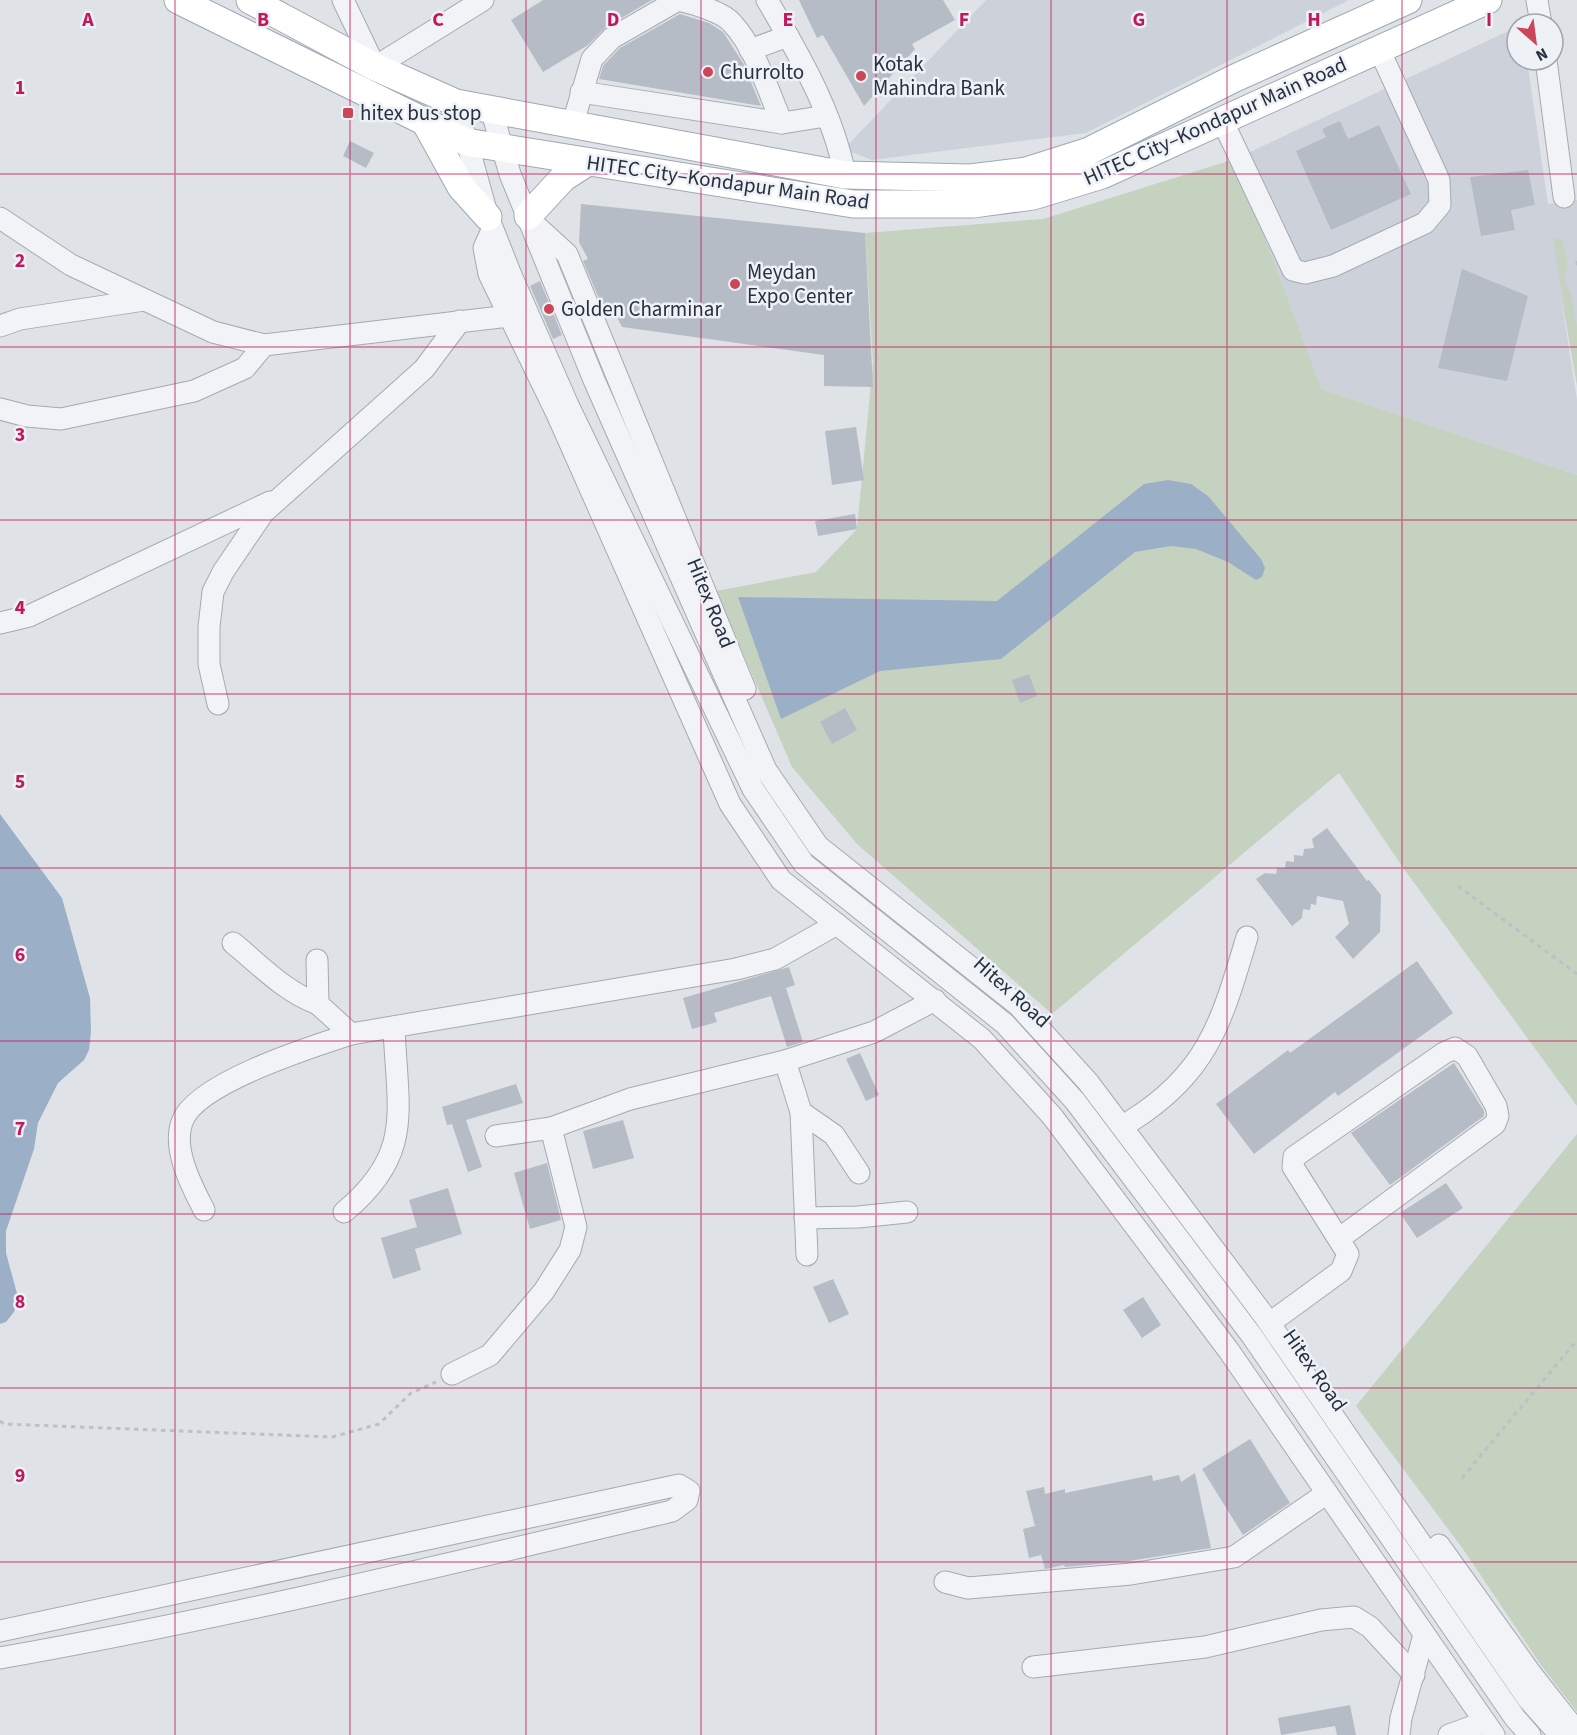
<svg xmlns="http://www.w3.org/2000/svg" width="1577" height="1735" viewBox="0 0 1577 1735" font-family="'Source Sans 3',sans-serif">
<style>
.built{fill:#cdd2da}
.green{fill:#c5d2c0}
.water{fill:#9bb0c7}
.building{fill:#b6bcc5}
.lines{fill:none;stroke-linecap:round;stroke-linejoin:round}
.minor-casing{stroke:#a4aab2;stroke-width:23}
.major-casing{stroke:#9fa7b3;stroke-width:29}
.path{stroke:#bdc0c6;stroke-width:3;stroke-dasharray:4.5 4.5;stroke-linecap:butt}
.minor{stroke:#f2f3f6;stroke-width:21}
.major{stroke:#fff;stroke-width:27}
.grid{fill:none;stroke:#c2185b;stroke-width:1.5;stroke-opacity:0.55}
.poi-dot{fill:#cb4659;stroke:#eef1f6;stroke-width:2}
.labels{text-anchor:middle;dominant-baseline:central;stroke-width:5;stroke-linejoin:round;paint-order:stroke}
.poi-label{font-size:21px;fill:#28303f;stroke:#eef1f6;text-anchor:start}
.street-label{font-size:21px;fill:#28303f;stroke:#eef1f6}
.grid-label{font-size:20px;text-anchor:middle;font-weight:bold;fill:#c2185b;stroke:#eef1f6;stroke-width:5;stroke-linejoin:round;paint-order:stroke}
</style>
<rect width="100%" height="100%" fill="#dfe3e8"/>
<g class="built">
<path d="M986,0H1349L1086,133L872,160L844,149Z"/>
<path d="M1517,27V60H1527L1548,204L1577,200V385L1561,297L1577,400V475L1322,389L1235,159Z"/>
</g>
<g class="green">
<path d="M1235,159L1322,389L1577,475V1106L1404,869L1339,773L1052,1014L857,844L792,767L716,591L816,572L857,529L873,362L865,233L1043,219Z"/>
<path d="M1562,238L1568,266L1564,279L1571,294L1577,327V385L1553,239Z"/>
<path d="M1577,1134V1712L1543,1668L1463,1549L1356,1406Z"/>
</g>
<g class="water">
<path d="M1168,480L1191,484L1208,496L1261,559L1265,568L1262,577L1256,580L1228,562L1196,549L1171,546L1135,552L1001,659L880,671L781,719L738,597L997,601L1144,484Z"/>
<path d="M0,814L62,898L90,998L91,1032L89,1050L84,1060L58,1083L38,1123L34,1149L6,1231V1253L18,1297L14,1312L6,1322L0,1324Z"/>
</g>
<g class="building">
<path d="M543,0H652L606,27L588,45L543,72L511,20Z"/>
<path d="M799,0H943L955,20L912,44L915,49L864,106L823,35L817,38Z"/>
<path d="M680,14L709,23L723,32L743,63L761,106L599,79L603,66L620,48Z"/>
<path d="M1340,121L1348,139L1379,125L1411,194L1331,230L1296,151L1326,137L1322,129Z"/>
<path d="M350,141L374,153L366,168L343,156Z"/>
<path d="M1528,170L1535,205L1511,210L1515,230L1481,236L1470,177Z"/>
<path d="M581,204L865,233L873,387L824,386V355L622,327L614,311L606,315L583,261L588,259L579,242Z"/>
<path d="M1462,269L1528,296L1507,381L1438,368Z"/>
<path d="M540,281L562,335L553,339L530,286Z"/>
<path d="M856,427L864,480L832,485L825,431Z"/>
<path d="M855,514L857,529L818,536L815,521Z"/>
<path d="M1029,674L1037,696L1020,703L1012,680Z"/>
<path d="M845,708L857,730L832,744L820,722Z"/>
<path d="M1327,828L1367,881L1369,880L1381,895L1380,932L1353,959L1335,937L1349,924L1343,901L1317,896L1316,905L1311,904L1310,910L1303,909L1302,918L1292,926L1256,879L1265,873L1276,874L1277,868H1285L1286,861L1294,862V855L1303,856L1304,849L1314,848L1312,839Z"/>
<path d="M1417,961L1453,1013L1338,1096L1335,1092L1254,1154L1216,1104L1288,1050L1290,1053Z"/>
<path d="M789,967L795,985L786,988L803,1042L787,1047L771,996L714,1013L717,1022L692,1029L683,998Z"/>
<path d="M860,1053L879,1095L866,1101L846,1059Z"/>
<path d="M1454,1063L1484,1111V1116L1390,1185L1351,1133Z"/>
<path d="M516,1084L523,1103L466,1120L482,1167L468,1172L452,1124L447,1125L442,1107Z"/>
<path d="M623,1120L634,1158L593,1169L583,1131Z"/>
<path d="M547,1163L561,1220L530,1229L514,1173Z"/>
<path d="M1446,1183L1463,1208L1417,1238L1400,1213Z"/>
<path d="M448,1188L462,1234L415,1249L421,1270L393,1279L381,1238L417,1227L409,1200Z"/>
<path d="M833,1279L849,1314L829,1323L813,1287Z"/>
<path d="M1143,1297L1161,1325L1142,1338L1123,1310Z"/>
<path d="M1250,1439L1290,1503L1243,1535L1202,1469Z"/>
<path d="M1195,1473L1211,1548L1129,1561L1065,1567L1064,1565L1045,1569L1041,1555L1029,1558L1023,1529L1035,1526L1026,1491L1044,1487L1045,1494L1065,1489V1493L1152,1475L1153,1481L1179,1475L1181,1482Z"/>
<path d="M1350,1705L1356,1735H1337L1335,1726L1281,1735L1278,1718Z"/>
</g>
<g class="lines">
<defs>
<g id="minor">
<path d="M343,0L375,67L483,0"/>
<path d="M767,0C799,54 833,113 845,175"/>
<path d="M1537,0L1541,24"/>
<path d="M750,50L788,36"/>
<path d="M1546,60L1564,197"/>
<path d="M581,92L782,123L826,116"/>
<path d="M456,103L488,217L511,275L568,405L753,789L804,864L1005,1024L1075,1101L1252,1336L1515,1718L1530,1735"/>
<path d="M491,109L510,174L594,380L766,770L818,846L1018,1005L1088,1082L1265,1317L1528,1699L1560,1735"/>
<path d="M1222,120L1293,270L1305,273L1333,266L1425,223L1440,205L1439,180L1379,49"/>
<path d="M573,123L592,59L612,38L678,0C692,3 723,12 732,23C756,49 768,91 782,123"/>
<path d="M0,218L71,265L213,332L264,345L509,316"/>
<path d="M534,224L567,254L745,689"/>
<path d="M492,230L484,248L489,274L557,414L730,804L781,880L982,1039L1052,1116L1229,1351L1494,1735"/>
<path d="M0,326L20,319L144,300"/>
<path d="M0,409L27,416L61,419L194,391L245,368L264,345"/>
<path d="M0,623L29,616L270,502"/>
<path d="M218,704L209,664V627L213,592L223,572L263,513L424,369L460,321"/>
<path d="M233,943C260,965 285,992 318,1004"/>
<path d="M317,960L318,1004L351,1034L736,969L775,959L837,924"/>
<path d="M785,1061L801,1112L834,1135L859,1173"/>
<path d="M801,1112L807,1255"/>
<path d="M1131,1121C1209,1072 1222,1020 1247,937"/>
<path d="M496,1136L551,1128"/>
<path d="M204,1210C192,1186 172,1150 182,1122C195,1083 314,1046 351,1034"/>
<path d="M344,1212C415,1153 397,1110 394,1027"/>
<path d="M805,1218L858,1217L907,1212"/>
<path d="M1278,1317L1341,1271L1348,1254L1293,1167L1294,1157L1444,1053L1455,1048L1467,1056L1496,1106L1498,1116L1495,1124L1340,1238"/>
<path d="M452,1374L490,1355L544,1291L570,1250L576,1227L551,1128L630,1099L785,1061L874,1032L935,1000"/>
<path d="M1439,1545L1532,1675L1577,1732"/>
<path d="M945,1582L968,1588L1131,1574L1234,1557L1327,1493"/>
<path d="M0,1631L679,1485L689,1491L687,1500L672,1511C449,1564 226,1618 0,1658"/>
<path d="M1033,1667L1205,1647L1321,1620L1354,1617L1370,1627L1414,1675"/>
<path d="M1399,1735L1401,1718L1424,1635"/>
<path d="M1449,1735L1485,1722"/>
</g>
<g id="major">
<path d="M178,0L466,142L853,204H973L1033,196L1102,175L1488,0"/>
<path d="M250,0L375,67L456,103L845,175L970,178L1026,171L1089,151L1235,78L1408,0"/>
<path d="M424,120L461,187L488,217"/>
<path d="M528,216L563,178L588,162"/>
</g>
</defs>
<use href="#minor" class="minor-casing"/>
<use href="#major" class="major-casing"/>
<g class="path">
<path d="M1577,261V266"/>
<path d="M1458,886L1577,974"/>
<path d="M0,1421L4,1424L332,1437L379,1424L411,1393L436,1382"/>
<path d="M1462,1478L1577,1340"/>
</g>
<use href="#minor" class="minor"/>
<use href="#major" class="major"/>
</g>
<path class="grid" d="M175,0V1735M350,0V1735M526,0V1735M701,0V1735M876,0V1735M1051,0V1735M1227,0V1735M1402,0V1735M0,174H1577M0,347H1577M0,520H1577M0,694H1577M0,868H1577M0,1041H1577M0,1214H1577M0,1388H1577M0,1562H1577"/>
<g class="poi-dot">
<circle cx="708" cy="72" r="6"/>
<circle cx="861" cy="76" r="6"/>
<rect x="342" y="107" width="12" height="12" rx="3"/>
<circle cx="735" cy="284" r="6"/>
<circle cx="549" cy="309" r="6"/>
</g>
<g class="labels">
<g class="poi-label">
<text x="873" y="64">Kotak<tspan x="873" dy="24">Mahindra Bank</tspan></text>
<text x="720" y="72">Churrolto</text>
<text x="360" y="113">hitex bus stop</text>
<text x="747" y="272">Meydan<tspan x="747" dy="24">Expo Center</tspan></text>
<text x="561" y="309">Golden Charminar</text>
</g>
<g class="street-label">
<text transform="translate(1215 121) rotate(-24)">HITEC City–Kondapur Main Road</text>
<text transform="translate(728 182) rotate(8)">HITEC City–Kondapur Main Road</text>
<text transform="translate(711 603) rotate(68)">Hitex Road</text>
<text transform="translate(1012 992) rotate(42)">Hitex Road</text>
<text transform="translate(1315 1370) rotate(55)">Hitex Road</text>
</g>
</g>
<g class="grid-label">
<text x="88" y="26">A</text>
<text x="263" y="26">B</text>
<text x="438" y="26">C</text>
<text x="613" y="26">D</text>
<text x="788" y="26">E</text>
<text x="964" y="26">F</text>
<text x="1139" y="26">G</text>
<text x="1314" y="26">H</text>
<text x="1489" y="26">I</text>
<text x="20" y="94">1</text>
<text x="20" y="267">2</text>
<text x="20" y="441">3</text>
<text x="20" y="614">4</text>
<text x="20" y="788">5</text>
<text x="20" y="961">6</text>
<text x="20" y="1135">7</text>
<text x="20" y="1308">8</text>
<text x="20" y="1482">9</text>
</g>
<g transform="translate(1535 42) rotate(152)"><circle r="28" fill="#eef1f6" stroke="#9fa4ad" stroke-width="1.5"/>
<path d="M0-4.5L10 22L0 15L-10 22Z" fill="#cb4659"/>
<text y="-9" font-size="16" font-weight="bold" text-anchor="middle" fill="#28303f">N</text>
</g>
</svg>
